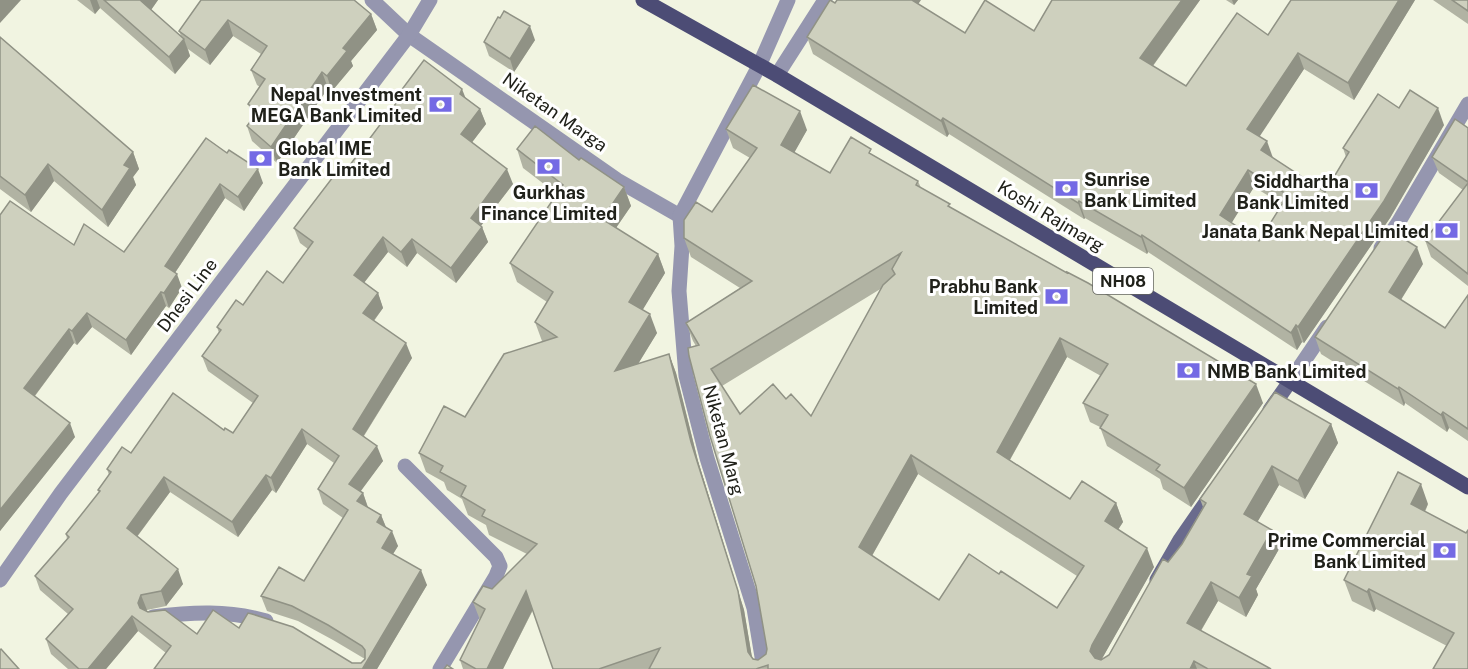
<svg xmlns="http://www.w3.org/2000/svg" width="1468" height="669" viewBox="0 0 1468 669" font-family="'Public Sans',sans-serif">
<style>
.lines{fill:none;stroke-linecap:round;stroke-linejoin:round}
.lane{stroke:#9596af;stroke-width:15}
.street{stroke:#9596af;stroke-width:15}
.secondary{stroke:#6a6b8d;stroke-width:15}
.primary{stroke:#4c4c75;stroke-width:15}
.wall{fill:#b1b3a3;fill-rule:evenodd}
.shaded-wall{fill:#909285}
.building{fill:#ced0be;stroke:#909285;stroke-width:1.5;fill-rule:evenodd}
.labels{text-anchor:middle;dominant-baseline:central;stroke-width:6;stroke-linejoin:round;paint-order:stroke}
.shield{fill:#fff;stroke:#63645f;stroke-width:1.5}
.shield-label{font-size:16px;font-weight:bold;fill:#20211a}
.poi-label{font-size:18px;font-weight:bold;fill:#20211a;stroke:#fff;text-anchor:end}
.street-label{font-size:18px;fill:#20211a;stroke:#fff}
</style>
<rect width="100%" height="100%" fill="#f1f4e1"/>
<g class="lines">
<g class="lane">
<path d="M759,66L788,0"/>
<path d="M405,466L496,557L500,566L496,576L440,669"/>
</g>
<g class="street">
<path d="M372,0L409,35L617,180L680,216"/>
<path d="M777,75L825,0"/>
<path d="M680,216L682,246L679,291L686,376L707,458L754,608L764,669"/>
<path d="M680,216L759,66"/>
<path d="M1381,248L1398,223L1468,104"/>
<path d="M1291,380L1327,327"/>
<path d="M0,580L61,493L409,35L430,0"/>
<path d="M153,617C191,612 229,610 266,621"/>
</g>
<g class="secondary">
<path d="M1270,410L1291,380"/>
<path d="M1157,580L1180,540L1214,491"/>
</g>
<path class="primary" d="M643,0L777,75L1468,487"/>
</g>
<g class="wall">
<path d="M77,0H158L151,10L181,36L179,31L201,0L371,14L377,30L351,61L353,66L332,91L328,88L277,163L252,141L247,126L253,117L248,104L260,87L257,85L251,70L261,54L233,36L210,65L188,49L190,56L175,74L100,8L95,14Z"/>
<path d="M1052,0H1200L1153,66L1186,86L1268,35L1415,0L1354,100L1304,69L1259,136L1273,158L1325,192L1346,157L1343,148L1399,108L1444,125L1390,218L1304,343L1302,342L1297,350L1148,252L1147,254L1085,218L1084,219L949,134L947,137L813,54L807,37L835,3L918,4L965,33L1034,31ZM1254,187L1282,204L1259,241L1231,223Z"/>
<path d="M1226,0H1238L1234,5Z"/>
<path d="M1433,0H1468V24Z"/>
<path d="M0,37L133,152L139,169L133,177L136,185L108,227L54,181L31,212L0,189Z"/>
<path d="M535,40L514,72L489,56L484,42Z"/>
<path d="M400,92L466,98L480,109L486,124L472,142L513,184L481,226L482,227L488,242L456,283L417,253L407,267L388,252L364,283L378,293L383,308L374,321L412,358L364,436L383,461L360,491L363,493L368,507L381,515L386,527L398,546L393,554L427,585L377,669L166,653L138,631L106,669H68L51,654L46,639L68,614L40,590L35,576L67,539L66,534L99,493L98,490L109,475L107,469L131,453L224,430L233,433L253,403L208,371L202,356L219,333L217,327L243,305L283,283L308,249L300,243L294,228L341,177L401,96ZM307,444L334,463L318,489L323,504L343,518L304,581L261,596L267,611L298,621L333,640L365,659L361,663H352L239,628L197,634L146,611L147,610L166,606L183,584L137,537L170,492L238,537L272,490L276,493Z"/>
<path d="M1468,128V286L1431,257L1425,240L1463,190L1439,173L1432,157Z"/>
<path d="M726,129L807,130L794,152L830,173L873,155L918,181L921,188L951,208L1263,403L1191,507L1163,489L1160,479L1107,446L1100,427L1090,422L1083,403L1101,376L1067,357L1010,460L1070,499L1116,503L1123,522L1118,530L1154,567L1101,660L1109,655L1168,562L1182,544L1203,507L1200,499L1331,424L1338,443L1305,499L1279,485L1257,522L1272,530L1279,549L1256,589L1258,595L1246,617L1218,601L1201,631L1271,669H553L533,610L503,669H463L460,660L480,620L473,602L492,589L527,554L489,535L486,525L468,515L462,499L447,490L444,482L426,472L419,453L465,417L542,341L535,322L547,302L517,282L510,263L557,194L523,168L517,149L579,160L624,187L631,206L616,228L658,254L665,273L642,310L657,333L638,364L669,354L676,373L698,461L744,610L752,658L758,660L766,654L767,649L756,586L696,346L693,341L686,323L740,288L691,257L684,238L712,212L750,158L733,148ZM882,288L811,416L786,399L740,414L722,386ZM918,474L1077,576L1057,608L999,574L939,600L872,556Z"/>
<path d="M206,138L263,183L244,211L225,198L175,273L182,288L169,308L166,306L131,355L92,327L77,345L74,343L35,396L75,437L0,531V215L74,245L124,252Z"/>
<path d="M1423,264L1401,300L1445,328L1468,295V441L1449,428L1447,432L1405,403L1404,406L1321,354L1315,337Z"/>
<path d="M1428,504L1425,512L1468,669L1447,646L1376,609L1374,612L1352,601L1344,580Z"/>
</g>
<g class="shaded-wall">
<path d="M0,0H21L0,23Z"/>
<path d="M90,0H97L100,8L95,14Z"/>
<path d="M140,0H158L146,17Z"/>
<path d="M907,0H921L912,13Z"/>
<path d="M1182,0H1200L1146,75L1140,58Z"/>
<path d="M1232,0H1238L1234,5Z"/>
<path d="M1399,0H1415L1354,100L1348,83Z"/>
<path d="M371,14L377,30L351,61L353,66L332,91L327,76L343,48Z"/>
<path d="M228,20L233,36L210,65L205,50Z"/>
<path d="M530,26L535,40L514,72L510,59Z"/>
<path d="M184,39L190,56L175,74L169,57Z"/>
<path d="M1298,53L1304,69L1254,145L1247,129Z"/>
<path d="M322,72L328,88L277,163L271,147Z"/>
<path d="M462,89L468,104L460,94Z"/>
<path d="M1438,108L1444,125L1390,218L1304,343L1298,327Z"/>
<path d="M480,109L486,124L467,149L461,134Z"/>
<path d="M800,111L807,130L788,164L781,145Z"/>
<path d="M943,118L949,134L947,137L941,121Z"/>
<path d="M1267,141L1273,158L1261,150Z"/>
<path d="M133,152L139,169L133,177L136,185L108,227L102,210L124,165Z"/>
<path d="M48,164L54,181L31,212L25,195Z"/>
<path d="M258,169L263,183L244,211L238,197Z"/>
<path d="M507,169L513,184L476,232L471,218Z"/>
<path d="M1248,170L1254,187L1226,232L1220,215Z"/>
<path d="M220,184L225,198L170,280L165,266Z"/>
<path d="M624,187L631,206L609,238L602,219Z"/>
<path d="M1079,201L1085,218L1084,219L1078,203Z"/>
<path d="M482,227L488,242L456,283L451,268Z"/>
<path d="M1142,235L1148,252L1147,254L1141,237Z"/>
<path d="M383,237L388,252L359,289L354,275Z"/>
<path d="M412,239L417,253L407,267L401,252Z"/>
<path d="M1417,247L1423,264L1395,309L1389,292Z"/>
<path d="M658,254L665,273L636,321L629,302Z"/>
<path d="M177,274L182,288L169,308L164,293Z"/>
<path d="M161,292L166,306L131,355L126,340Z"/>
<path d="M378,293L383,308L368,328L363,313Z"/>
<path d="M87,313L92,327L77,345L72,331Z"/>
<path d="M650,314L657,333L622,390L615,371Z"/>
<path d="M1296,325L1302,342L1297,350L1291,333Z"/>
<path d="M69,329L74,343L30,402L24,388Z"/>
<path d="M1060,338L1067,357L1004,470L997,452Z"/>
<path d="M406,343L412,358L359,443L353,429Z"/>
<path d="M669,354L676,373L698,461L744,610L754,669L748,652L691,442Z"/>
<path d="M1256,384L1263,403L1191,507L1184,488Z"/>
<path d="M1399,387L1405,403L1404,406L1398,389Z"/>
<path d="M1443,412L1449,428L1447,432L1441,415Z"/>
<path d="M70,423L75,437L0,531V510Z"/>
<path d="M1331,424L1338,443L1305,499L1298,481Z"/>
<path d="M302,429L307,444L276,493L271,478Z"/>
<path d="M377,446L383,461L355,499L349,484Z"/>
<path d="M911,455L918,474L866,566L859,547Z"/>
<path d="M1272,466L1279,485L1251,533L1244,514Z"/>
<path d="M266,475L272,490L238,537L232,522Z"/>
<path d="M164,477L170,492L132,543L127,528Z"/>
<path d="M1421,484L1428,504L1418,525L1411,504Z"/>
<path d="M363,493L368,508L357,501Z"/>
<path d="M1116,503L1123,522L1111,540L1105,521Z"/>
<path d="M381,515L387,530L377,522Z"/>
<path d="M1272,530L1279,549L1256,589L1258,595L1246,617L1239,598L1247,574Z"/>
<path d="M392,531L398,546L388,562L382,548Z"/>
<path d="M1147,548L1154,567L1099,664L1090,651L1092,645Z"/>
<path d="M178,569L183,584L166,606L161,591Z"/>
<path d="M421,570L427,585L377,669H363Z"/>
<path d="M1211,582L1218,601L1194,642L1187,623Z"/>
<path d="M1369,589L1376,609L1374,612L1367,592Z"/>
<path d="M526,591L533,609L503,669H487Z"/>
<path d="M141,595L147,610L143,618L138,603Z"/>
<path d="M132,616L138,631L106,669H88Z"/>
<path d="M1194,661L1197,669H1190Z"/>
</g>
<g class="building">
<path d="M104,0H140L184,39L169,57Z"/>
<path d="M201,0H354L371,14L343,48L347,51L327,76L322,72L271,147L247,126L258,111L248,104L265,79L251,70L267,46L228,20L205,50L179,31Z"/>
<path d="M830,0L835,3L837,0H912L965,33L985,0L1034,31L1052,0H1182L1140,58L1186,86L1237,13L1268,35L1291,0H1399L1348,83L1298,53L1247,129L1267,141L1261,150L1325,192L1349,152L1343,148L1378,94L1399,108L1410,90L1438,108L1384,201L1298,327L1296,325L1291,333L1142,235L1141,237L1079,201L1078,203L943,118L941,121L807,37ZM1248,170L1288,195L1259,241L1220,215Z"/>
<path d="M1452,0H1468V11Z"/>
<path d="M504,11L530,26L510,59L484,42L498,17L500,18Z"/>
<path d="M0,37L133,152L124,165L130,168L102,210L48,164L25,195L0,176Z"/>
<path d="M424,60L462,89L460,94L480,109L461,134L507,169L471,218L482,227L451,268L412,239L401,252L383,237L354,275L378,293L363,313L406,343L353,429L377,446L349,484L363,493L357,501L381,515L377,522L392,531L382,548L421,570L363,668L364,669H154L171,646L132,616L88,669H79L46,639L73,609L35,576L69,537L66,534L100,491L98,490L111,472L107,469L122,447L131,453L173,393L224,430L225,428L233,433L258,396L202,356L221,330L217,327L236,300L243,305L267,271L283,283L313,242L294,228L336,173L341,177L403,94L400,92ZM302,429L339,456L318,489L348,510L304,581L279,567L261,596L292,606L328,625L362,646L365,650V659L361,663H352L293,627L252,614L248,613L239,628L213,610L197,634L165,610L148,612L140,608L138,603L141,595L161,591L178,569L127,528L164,477L232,522L266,475L271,478Z"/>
<path d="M753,85L800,111L781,145L830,173L851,137L871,149L869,153L918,181L916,185L950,204L948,206L1067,273V272L1088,283L1256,384L1184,488L1156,470L1160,465L1100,428L1108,415L1083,403L1108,364L1060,338L997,452L1070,499L1082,481L1116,503L1105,521L1147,548L1092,645L1090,651L1095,658L1101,660L1109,655L1163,559L1168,562L1182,544L1206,503L1200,499L1275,392L1331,424L1298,481L1272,466L1244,514L1272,530L1247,574L1252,576L1239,598L1211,582L1187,623L1271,669H1208L1194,661L1190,669H768V665L756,669H649L660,648L599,669H553L526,591L487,669H476L460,660L485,609L473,602L483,586L492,589L537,544L482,516L485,510L461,496L466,486L440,472L443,466L419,453L444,406L465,417L504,354L557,337L535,322L553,292L510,263L563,185L517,149L535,126L579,160L581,158L624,187L602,219L658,254L629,302L650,314L615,371L669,354L691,442L738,591L748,652L753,659L758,660L766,654L767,649L756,586L710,436L689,356L688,348L699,345L686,323L752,281L684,238V220L696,202L712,212L757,148L726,129ZM901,253L892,269L895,274L883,285L811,416L791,394L786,399L773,384L740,414L711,369ZM911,455L1084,566L1057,608L1001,571L999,574L969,554L939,600L859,547Z"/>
<path d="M1455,119L1468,128V182L1432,157Z"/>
<path d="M206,138L227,153L229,150L258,169L238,197L220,184L165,266L177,274L164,293L161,292L126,340L87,313L72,331L69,329L24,388L70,423L0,510V215L10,201L74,245L84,224L124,252Z"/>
<path d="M1468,183V274L1425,240Z"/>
<path d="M1388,229L1417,247L1389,292L1445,328L1468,295V429L1443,412L1441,415L1399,387L1398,389L1315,337Z"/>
<path d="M1398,472L1421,484L1411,504L1466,533L1468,530V669H1433L1454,633L1369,589L1367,592L1344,580Z"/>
<path d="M1,649L19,669H0V650Z"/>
<path d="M447,665L453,669H444Z"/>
</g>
<defs>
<symbol id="bank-bare" viewBox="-9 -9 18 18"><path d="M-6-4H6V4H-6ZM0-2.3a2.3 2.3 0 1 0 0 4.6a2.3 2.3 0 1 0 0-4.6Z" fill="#746ae4" stroke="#fff" stroke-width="2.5" paint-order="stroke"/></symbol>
</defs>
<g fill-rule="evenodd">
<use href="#bank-bare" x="424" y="88" width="33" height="33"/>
<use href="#bank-bare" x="244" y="142" width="33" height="33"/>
<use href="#bank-bare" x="532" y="150" width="33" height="33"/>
<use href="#bank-bare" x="1050" y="172" width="33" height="33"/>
<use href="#bank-bare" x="1350" y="174" width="33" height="33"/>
<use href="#bank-bare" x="1430" y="214" width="33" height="33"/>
<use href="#bank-bare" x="1040" y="280" width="33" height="33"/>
<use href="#bank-bare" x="1172" y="354" width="33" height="33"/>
<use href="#bank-bare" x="1428" y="534" width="33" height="33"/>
</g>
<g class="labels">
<rect class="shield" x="1093" y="268" width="60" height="26" rx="4.5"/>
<g class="shield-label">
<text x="1123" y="281">NH08</text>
</g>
<g class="poi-label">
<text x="422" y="94">Nepal Investment<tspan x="422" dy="21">MEGA Bank Limited</tspan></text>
<text x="278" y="148" text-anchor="start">Global IME<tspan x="278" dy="21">Bank Limited</tspan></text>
<text x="1084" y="179" text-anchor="start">Sunrise<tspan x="1084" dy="21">Bank Limited</tspan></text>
<text x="1349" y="181">Siddhartha<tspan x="1349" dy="21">Bank Limited</tspan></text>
<text x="549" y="192" text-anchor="middle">Gurkhas<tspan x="549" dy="21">Finance Limited</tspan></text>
<text x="1429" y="231">Janata Bank Nepal Limited</text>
<text x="1038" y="286">Prabhu Bank<tspan x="1038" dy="21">Limited</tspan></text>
<text x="1207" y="371" text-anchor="start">NMB Bank Limited</text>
<text x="1426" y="540">Prime Commercial<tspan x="1426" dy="21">Bank Limited</tspan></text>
</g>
<g class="street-label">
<text transform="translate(555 112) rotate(35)">Niketan Marga</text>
<text transform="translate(1051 216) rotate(31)">Koshi Rajmarg</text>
<text transform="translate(187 295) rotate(-53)">Dhesi Line</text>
<text transform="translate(724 440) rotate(75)">Niketan Marg</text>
</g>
</g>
</svg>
